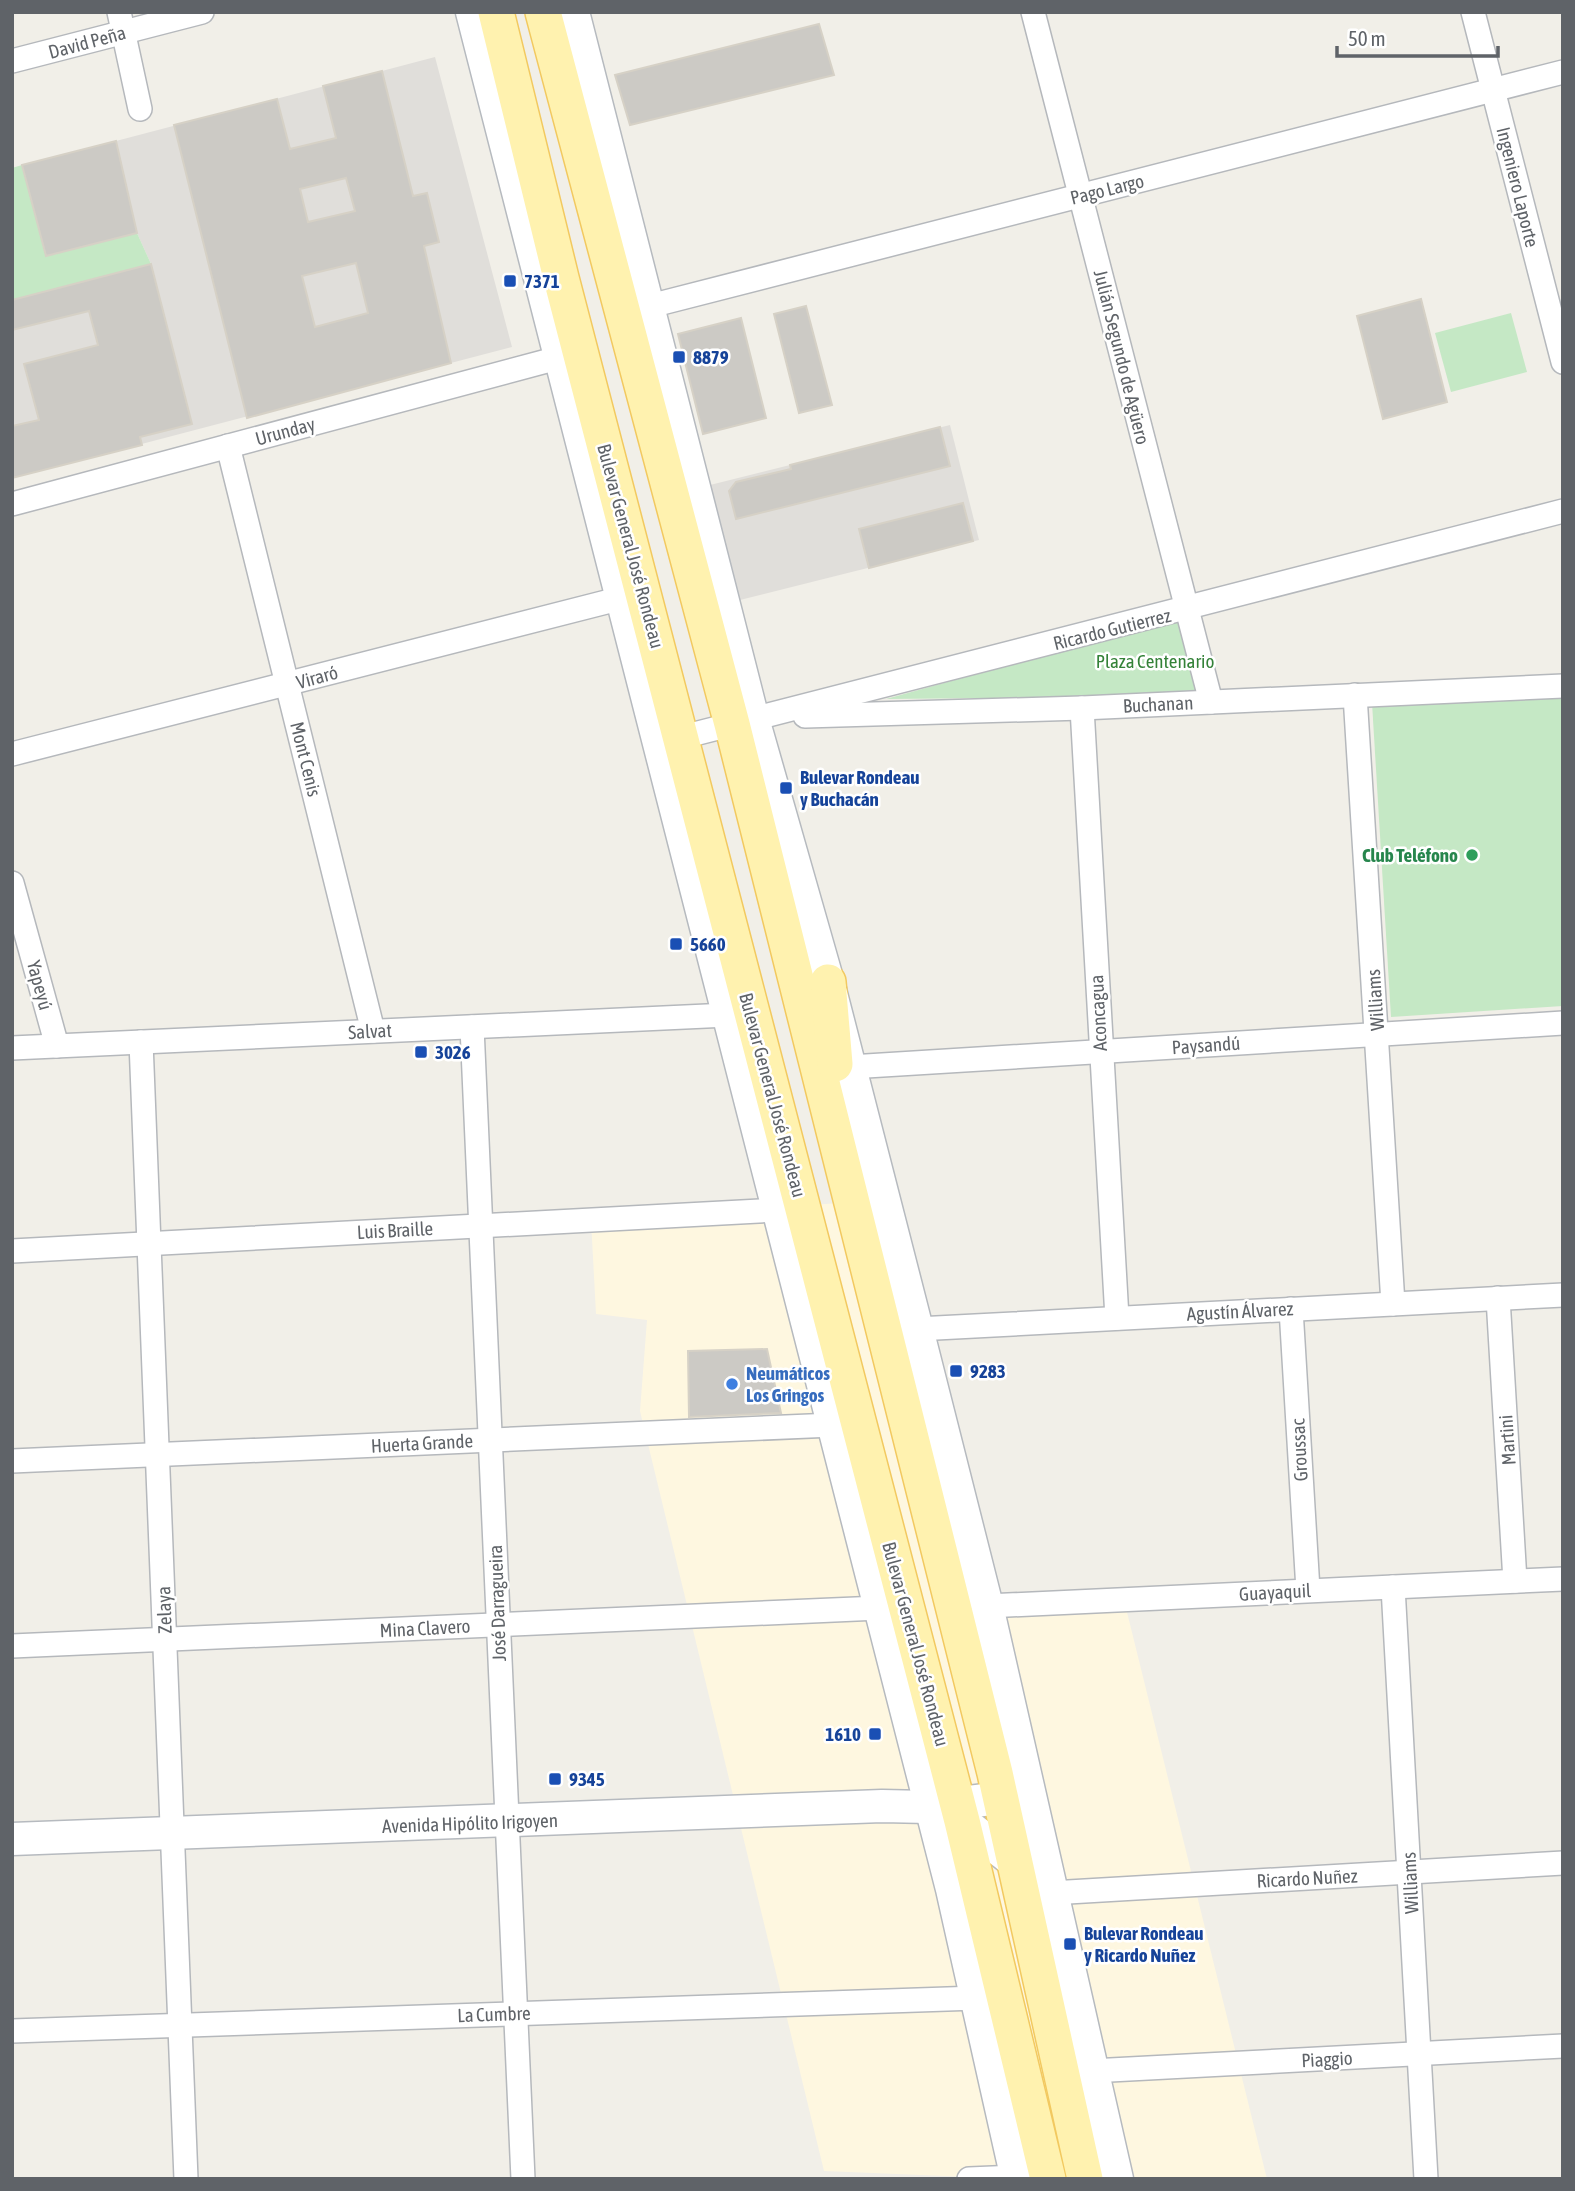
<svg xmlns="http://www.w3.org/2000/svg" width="1575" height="2191" viewBox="0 0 1575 2191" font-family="'Asap Condensed',sans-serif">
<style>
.commercial{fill:#fef7e0}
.industrial{fill:#e0deda}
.green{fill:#c5e8c5}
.building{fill:#cccac5;stroke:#d6d1c6;stroke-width:2;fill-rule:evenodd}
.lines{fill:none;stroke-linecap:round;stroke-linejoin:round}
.street-casing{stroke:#b5b8bc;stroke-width:26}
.secondary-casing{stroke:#b6babf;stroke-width:35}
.primary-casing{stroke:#f2c960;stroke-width:38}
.street{stroke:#fff;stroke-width:23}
.secondary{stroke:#fff;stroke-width:32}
.primary{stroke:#fff2af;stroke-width:35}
.transit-dot{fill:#1a4fb4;stroke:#fff;stroke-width:2.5}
.leisure-dot{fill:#2e9e5b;stroke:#fff;stroke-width:2.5}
.shop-dot{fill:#3f7fe0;stroke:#fff;stroke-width:2.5}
.labels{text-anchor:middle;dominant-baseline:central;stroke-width:5;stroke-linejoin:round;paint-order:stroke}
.street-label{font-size:19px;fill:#5f6368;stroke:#fff}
.transit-label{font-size:19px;font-weight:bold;fill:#164399;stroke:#fff;text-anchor:start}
.park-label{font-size:19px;fill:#348238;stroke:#fff}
.leisure-label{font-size:19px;font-weight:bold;fill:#27864d;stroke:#fff;text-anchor:end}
.shop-label{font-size:19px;font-weight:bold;fill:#366cbe;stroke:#fff;text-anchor:start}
</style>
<rect width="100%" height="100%" fill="#f1efe8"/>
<path class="commercial" d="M884,1200L987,1606L1124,1600L1267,2179H1019L824,2171L640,1411L647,1320L596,1314L591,1220Z"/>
<g class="industrial">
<path d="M435,57L512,347L12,478V300L151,264L137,233L116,141Z"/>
<path d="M950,425L979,540L736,601L706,486Z"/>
</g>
<g class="green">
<path d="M22,165L137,233L151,264L12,300V168Z"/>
<path d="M1511,313L1527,372L1451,392L1435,333Z"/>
<path d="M1182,617L1202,696L886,699Z"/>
<path d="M1563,693V1006L1391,1017L1372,703Z"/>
</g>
<g class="building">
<path d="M819,24L834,75L630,125L615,75Z"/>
<path d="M382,71L413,196L427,193L439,242L424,246L451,363L247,418L174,125L277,99L290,149L336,138L323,86ZM346,178L355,211L308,222L300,189ZM356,263L368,313L315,327L302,276Z"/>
<path d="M116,141L137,233L46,256L22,165Z"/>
<path d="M151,264L192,424L140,437L142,445L12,478V426L39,420L24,364L98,345L89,311L12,330V300Z"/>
<path d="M1421,299L1447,402L1383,419L1357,316Z"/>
<path d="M806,306L832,405L799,413L774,314Z"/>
<path d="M741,318L766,418L703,434L678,334Z"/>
<path d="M940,427L950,466L736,519L729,491L736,482L791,469L790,465Z"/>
<path d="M963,503L973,541L869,568L859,529Z"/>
<path d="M767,1349L781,1413L689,1417L688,1351Z"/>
</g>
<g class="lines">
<defs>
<g id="street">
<path d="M119,12L140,109"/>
<path d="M1033,12L1211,702"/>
<path d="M1473,12L1563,362"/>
<path d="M12,61L202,12"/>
<path d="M650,306L1563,72"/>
<path d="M228,446L373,1031"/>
<path d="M12,504L558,358"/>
<path d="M1355,695L1393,1304"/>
<path d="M1082,708L1117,1318"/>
<path d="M805,716L1082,708L1563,686"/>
<path d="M667,741L1563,511"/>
<path d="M12,754L622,598"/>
<path d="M12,883L57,1046"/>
<path d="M472,1027L523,2179"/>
<path d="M141,1042L186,2179"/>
<path d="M12,1048L728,1015"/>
<path d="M850,1067L1563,1023"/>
<path d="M12,1251L777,1210"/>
<path d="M1498,1298L1515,1581"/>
<path d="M1291,1309L1308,1590"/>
<path d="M917,1329L1563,1295"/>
<path d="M12,1461L833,1425"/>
<path d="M1393,1587L1426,2179"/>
<path d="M987,1606L1563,1579"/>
<path d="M12,1646L879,1608"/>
<path d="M1051,1893L1563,1863"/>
<path d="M12,2031L977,1998"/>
<path d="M1091,2071L1563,2046"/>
<path d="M969,2179L1016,2177"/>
</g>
<g id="secondary">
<path d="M472,12L952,1889L1017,2179"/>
<path d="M573,12L753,719L828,982L917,1329L987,1606L1117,2179"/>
<path d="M949,1815L962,1821L1026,1871"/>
<path d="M12,1839L882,1806L928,1807L1024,1795"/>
</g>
<g id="primary">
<path d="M496,12L561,278L962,1821L1048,2179"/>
<path d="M543,12L732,724L995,1773L1085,2179"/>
<path d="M828,982L835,1064"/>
</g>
</defs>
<use href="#street" class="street-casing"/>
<use href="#secondary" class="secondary-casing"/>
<use href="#primary" class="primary-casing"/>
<use href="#street" class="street"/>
<use href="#secondary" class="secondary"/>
<use href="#primary" class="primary"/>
</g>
<g class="transit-dot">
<rect x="503" y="274" width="14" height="14" rx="3.5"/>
<rect x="672" y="350" width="14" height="14" rx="3.5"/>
<rect x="779" y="781" width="14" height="14" rx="3.5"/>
<rect x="669" y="937" width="14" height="14" rx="3.5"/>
<rect x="414" y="1045" width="14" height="14" rx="3.5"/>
<rect x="949" y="1364" width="14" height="14" rx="3.5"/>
<rect x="868" y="1727" width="14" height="14" rx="3.5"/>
<rect x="548" y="1772" width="14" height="14" rx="3.5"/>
<rect x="1063" y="1937" width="14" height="14" rx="3.5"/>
</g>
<circle class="leisure-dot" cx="1472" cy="855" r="7"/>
<circle class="shop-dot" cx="732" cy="1384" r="7"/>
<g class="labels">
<g class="street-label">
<text transform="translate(87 42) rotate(-15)">David Peña</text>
<text transform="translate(1518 187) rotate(76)">Ingeniero Laporte</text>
<text transform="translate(1107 189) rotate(-14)">Pago Largo</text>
<text transform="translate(1122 357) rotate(76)">Julián Segundo de Agüero</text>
<text transform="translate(285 431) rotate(-15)">Urunday</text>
<text transform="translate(631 546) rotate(75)">Bulevar General José Rondeau</text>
<text transform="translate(1112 629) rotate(-14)">Ricardo Gutierrez</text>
<text transform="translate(317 677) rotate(-15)">Viraró</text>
<text transform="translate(1158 704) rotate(-3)">Buchanan</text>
<text transform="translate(306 759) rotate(76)">Mont Cenis</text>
<text transform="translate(40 985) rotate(75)">Yapeyú</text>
<text transform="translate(1375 1000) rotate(-94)">Williams</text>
<text transform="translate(1098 1013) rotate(-93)">Aconcagua</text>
<text transform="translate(370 1031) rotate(-3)">Salvat</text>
<text transform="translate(1206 1045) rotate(-4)">Paysandú</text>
<text transform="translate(773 1095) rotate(75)">Bulevar General José Rondeau</text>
<text transform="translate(395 1230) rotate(-3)">Luis Braille</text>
<text transform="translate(1240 1311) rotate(-3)">Agustín Álvarez</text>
<text transform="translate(1507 1440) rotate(-94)">Martini</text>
<text transform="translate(422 1443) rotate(-3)">Huerta Grande</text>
<text transform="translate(1299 1450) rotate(-93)">Groussac</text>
<text transform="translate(1275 1592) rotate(-3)">Guayaquil</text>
<text transform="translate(497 1603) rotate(-92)">José Darragueira</text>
<text transform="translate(164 1610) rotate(-92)">Zelaya</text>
<text transform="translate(425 1628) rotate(-3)">Mina Clavero</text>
<text transform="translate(916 1644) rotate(75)">Bulevar General José Rondeau</text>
<text transform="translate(470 1823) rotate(-2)">Avenida Hipólito Irigoyen</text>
<text transform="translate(1307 1878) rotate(-3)">Ricardo Nuñez</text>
<text transform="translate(1410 1883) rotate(-93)">Williams</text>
<text transform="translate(494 2014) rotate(-2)">La Cumbre</text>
<text transform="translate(1327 2059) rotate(-3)">Piaggio</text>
</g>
<g class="transit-label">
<text x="524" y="281">7371</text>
<text x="693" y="357">8879</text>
<text x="800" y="777">Bulevar Rondeau<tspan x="800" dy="22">y Buchacán</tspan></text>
<text x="690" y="944">5660</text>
<text x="435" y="1052">3026</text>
<text x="970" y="1371">9283</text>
<text x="861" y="1734" text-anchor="end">1610</text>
<text x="569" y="1779">9345</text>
<text x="1084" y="1933">Bulevar Rondeau<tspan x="1084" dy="22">y Ricardo Nuñez</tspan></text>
</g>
<g class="park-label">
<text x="1155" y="661">Plaza Centenario</text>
</g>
<g class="leisure-label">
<text x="1458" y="855">Club Teléfono</text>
</g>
<g class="shop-label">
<text x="746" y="1373">Neumáticos<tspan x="746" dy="22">Los Gringos</tspan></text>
</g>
</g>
<rect width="1575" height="2191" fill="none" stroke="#5f6368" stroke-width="28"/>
<path d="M1337 46v10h161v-10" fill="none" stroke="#5f6368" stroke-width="3.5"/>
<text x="1348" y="46" font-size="21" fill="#5f6368" stroke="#ffffff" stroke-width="5" paint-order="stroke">50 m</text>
</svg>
